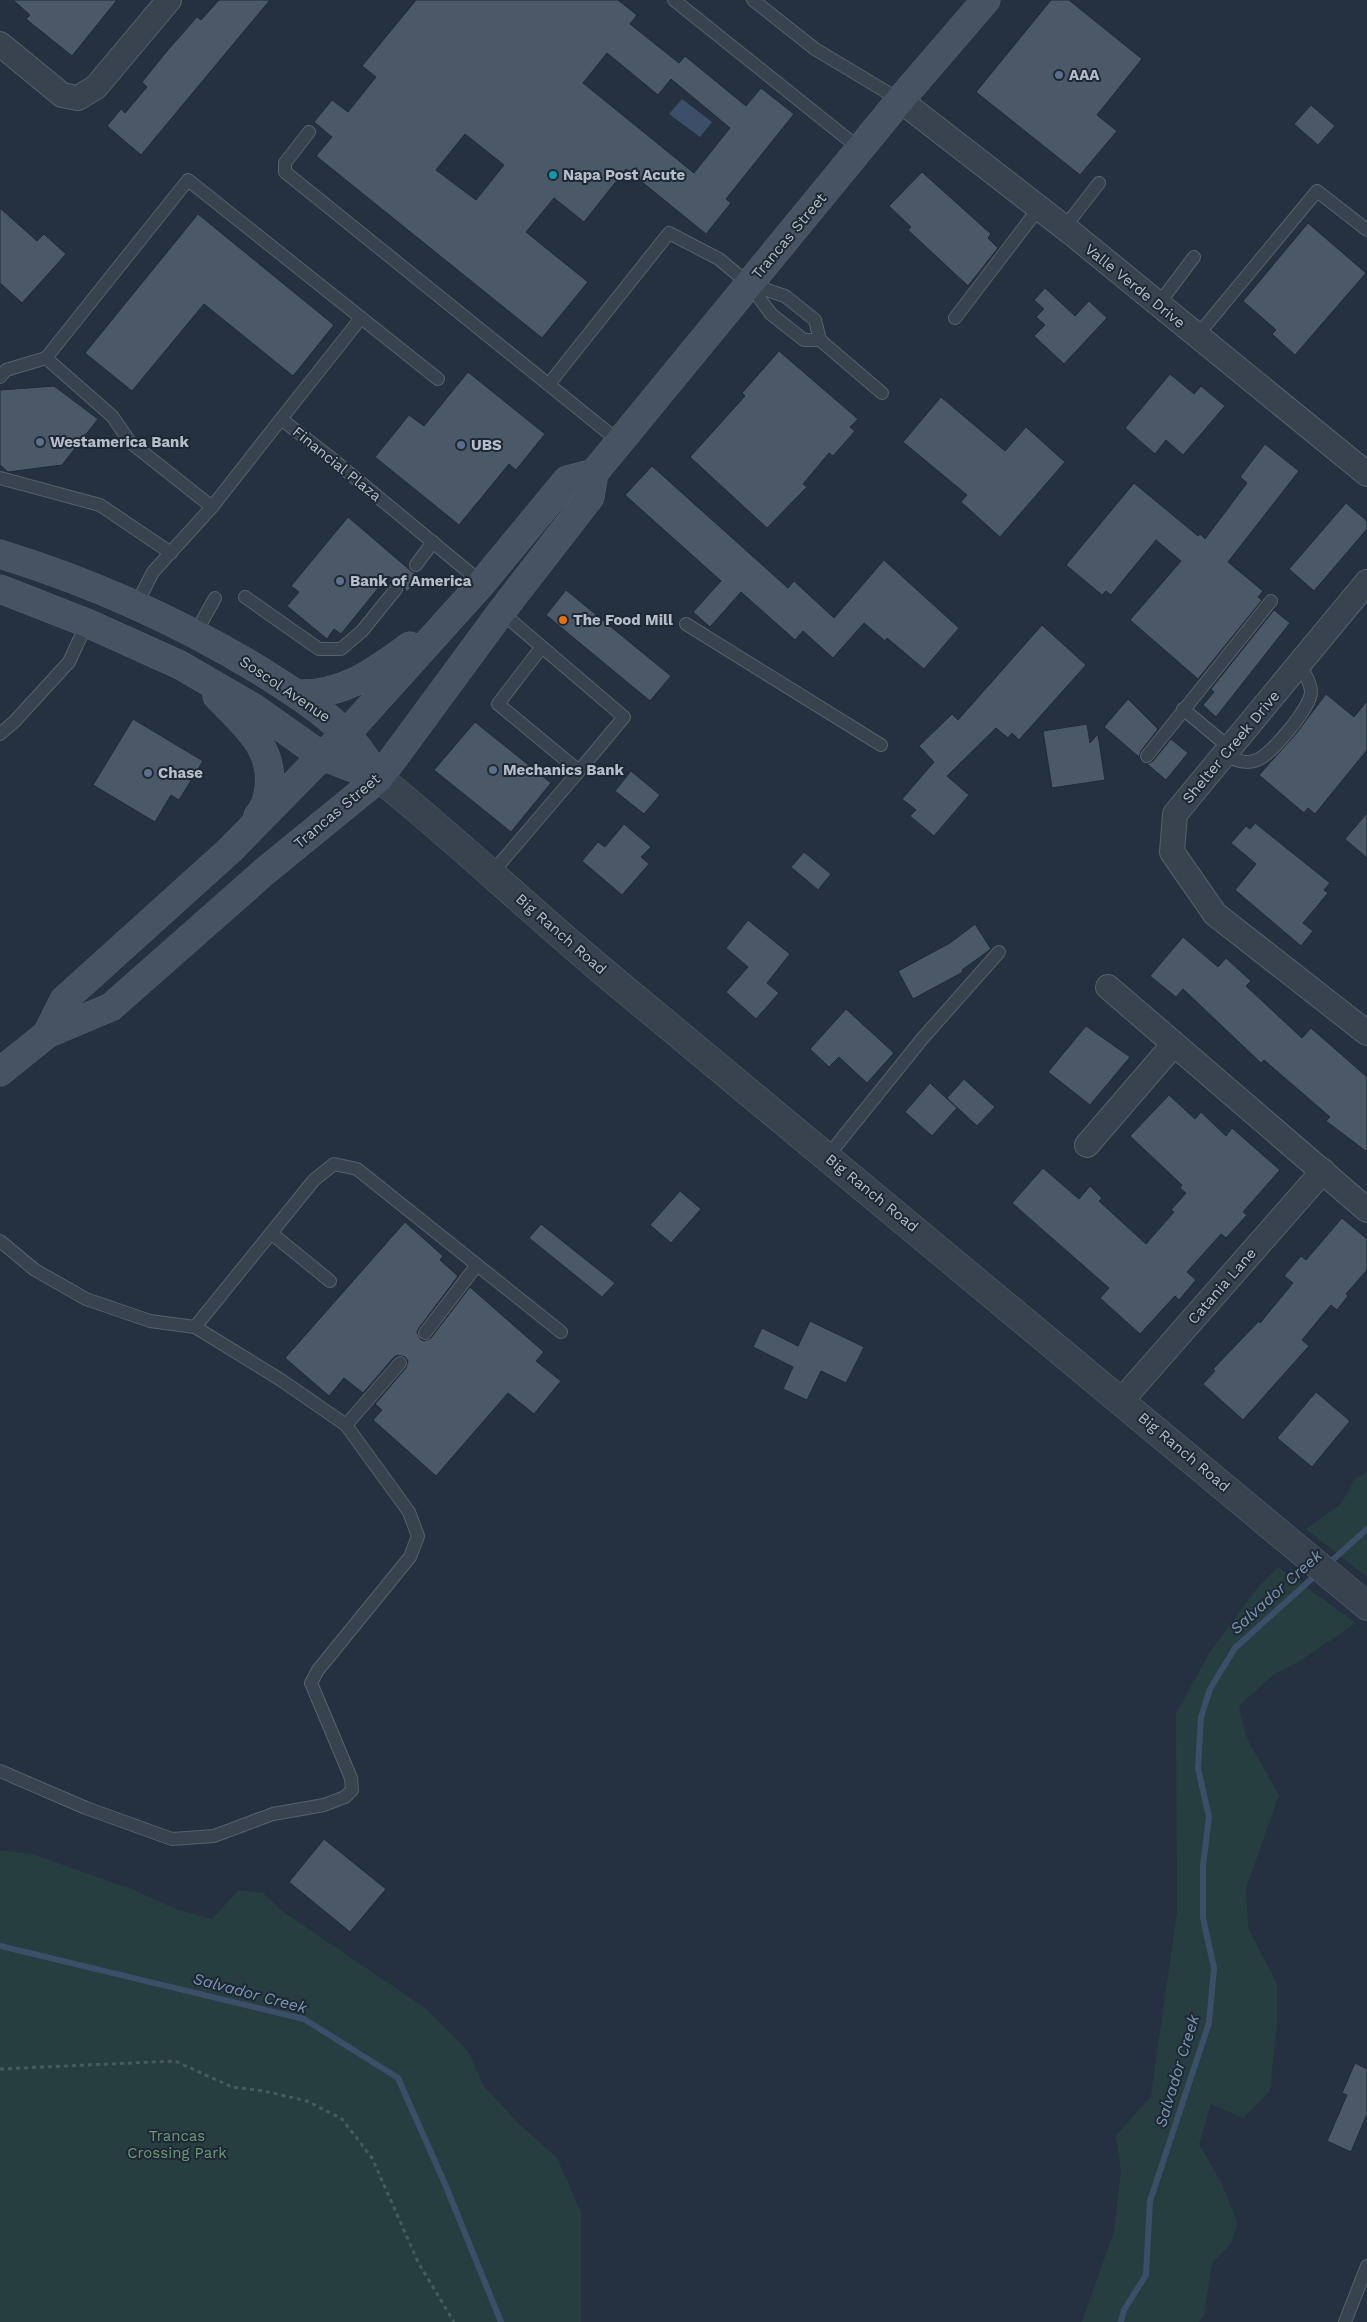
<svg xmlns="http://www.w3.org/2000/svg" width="1367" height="2322" viewBox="0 0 1367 2322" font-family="'Work Sans',sans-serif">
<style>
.green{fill:#273e41}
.water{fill:#3b4f68}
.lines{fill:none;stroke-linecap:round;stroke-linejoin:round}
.stream{stroke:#3b4f68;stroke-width:6}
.building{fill:#4b5868;stroke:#202a37;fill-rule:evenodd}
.service-casing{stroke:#57616d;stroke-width:14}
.minor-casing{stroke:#57616d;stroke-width:26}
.tertiary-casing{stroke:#57616d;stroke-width:29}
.secondary-casing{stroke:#57616d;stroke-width:29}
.path{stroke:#455b5d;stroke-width:3;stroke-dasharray:4 4;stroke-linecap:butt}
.service{stroke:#39434f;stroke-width:12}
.minor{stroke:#39434f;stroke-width:24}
.tertiary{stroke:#39434f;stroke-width:28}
.secondary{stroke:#475262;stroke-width:28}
.service-dot{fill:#5c6f8a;stroke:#1e2835;stroke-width:2}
.culture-dot{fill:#0f9aa8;stroke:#1e2835;stroke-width:2}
.food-dot{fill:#e8710a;stroke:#1e2835;stroke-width:2}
.labels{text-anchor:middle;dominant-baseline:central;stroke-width:4;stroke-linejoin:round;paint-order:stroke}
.poi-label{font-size:15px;font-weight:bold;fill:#b6beca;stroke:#1e2835;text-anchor:start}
.street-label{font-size:15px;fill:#b6beca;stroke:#1e2835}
.park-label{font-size:15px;fill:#6d9b76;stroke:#1e2835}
.water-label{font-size:16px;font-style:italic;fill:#7d95b1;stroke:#1e2835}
</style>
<rect width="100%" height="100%" fill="#253140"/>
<g class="green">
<path d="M1367,1472V1577L1306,1529L1340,1505L1356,1478Z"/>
<path d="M1278,1567L1356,1623L1298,1662L1273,1675L1239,1706L1246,1737L1279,1795L1246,1888L1248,1928L1277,1984V2023L1270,2091L1243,2118L1211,2104L1199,2144L1221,2182L1238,2224L1230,2245L1212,2263L1204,2316L1199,2322H1082L1114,2231L1121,2170L1116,2136L1151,2096L1177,1912L1176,1714L1210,1652L1255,1591Z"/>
<path d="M0,1850L32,1854L134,1890L178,1910L212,1919L239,1890L263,1893L282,1911L425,2008L468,2051L484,2086L518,2123L557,2158L581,2212V2322H0Z"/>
</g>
<path class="water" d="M682,99L712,122L700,137L669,114Z"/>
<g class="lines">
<g class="stream">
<path d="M1327,1565L1367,1529"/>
<path d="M0,1946L304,2019L398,2078L445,2184L501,2322"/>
<path d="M1121,2322L1124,2310L1146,2275L1150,2201L1209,2023L1214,1968L1203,1918V1865L1209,1817L1198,1768L1201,1717L1210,1689L1235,1648L1318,1573"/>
</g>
</g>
<g class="building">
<path d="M13,0H117L72,56L26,19L30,15Z"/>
<path d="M219,0H270L141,155L107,126L121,109L125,113L147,87L142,82L167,51L197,17L201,20Z"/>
<path d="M416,0H618L637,15L630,24L679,63L685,56L746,106L761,88L794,114L726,199L731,203L706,234L626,169L584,222L554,198L526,232L588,282L542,338L316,156L332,137L314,122L332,100L348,112L376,77L362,66ZM607,53L658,95L671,79L730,128L694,173L583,83ZM465,134L504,165L476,200L436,170Z"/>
<path d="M1051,0H1069L1142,59L1097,115L1117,131L1080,175L976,92Z"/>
<path d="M1311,105L1335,126L1318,145L1294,124Z"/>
<path d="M922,172L991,234L988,238L998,248L968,286L908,230L911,227L889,206Z"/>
<path d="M0,208L37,241L44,234L66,254L22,303L0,283Z"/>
<path d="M198,214L334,325L293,376L204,304L132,391L85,353Z"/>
<path d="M1308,223L1366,273L1295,355L1272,334L1276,330L1243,301Z"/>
<path d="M1045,288L1075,316L1089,301L1107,318L1064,364L1034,336L1045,325L1036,317L1044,309L1034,300Z"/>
<path d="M779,351L858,419L850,427L855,431L833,456L829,453L803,484L807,487L767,528L690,457L745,396L742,393Z"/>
<path d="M468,372L545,434L516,470L509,464L459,525L375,457L409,415L424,426Z"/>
<path d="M1170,374L1194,394L1201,386L1225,406L1183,455L1166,440L1155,454L1125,428Z"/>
<path d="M54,386L98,419L62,465L8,472L0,465V390Z"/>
<path d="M941,397L1005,451L1026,427L1065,462L1000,537L961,502L967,495L903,442Z"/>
<path d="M1265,444L1299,471L1228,562L1263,591L1258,597L1262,600L1198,679L1130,620L1181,561L1156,540L1111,595L1106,591L1102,595L1066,565L1134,483L1198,536L1200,534L1205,539L1247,483L1240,477Z"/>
<path d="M652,466L788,588L794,581L834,618L884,560L959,628L924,669L887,638L885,641L864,623L833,658L803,631L795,640L741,592L710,627L693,612L721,581L625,495Z"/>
<path d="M1346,503L1367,521V529L1314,591L1289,569Z"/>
<path d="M348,517L411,571L420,576L407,592L401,583L388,576L341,634L334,629L327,639L287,606L299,592L291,586Z"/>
<path d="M566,590L671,676L650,701L546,615Z"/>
<path d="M1274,610L1290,623L1216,717L1203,705L1214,692L1211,689Z"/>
<path d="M1042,625L1086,665L1019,740L1012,733L1008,738L996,728L947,776L969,795L934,836L910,816L916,810L902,799L934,762L919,746L952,714L958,720Z"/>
<path d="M1326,694L1354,717L1367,701V750L1315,814L1308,808L1304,813L1259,775L1295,735Z"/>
<path d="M1128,699L1158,729L1141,751L1139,757L1104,727Z"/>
<path d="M133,719L203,761L179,800L171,795L155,822L93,785Z"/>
<path d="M475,722L551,783L511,832L434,770Z"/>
<path d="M1087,724L1090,743L1098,734L1105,780L1052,788L1043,731Z"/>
<path d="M1171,739L1188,753L1166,780L1147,764L1153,761Z"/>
<path d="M631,771L660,795L644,814L615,791Z"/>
<path d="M1367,813V858L1345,839Z"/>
<path d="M1255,823L1330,883L1324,890L1328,893L1303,923L1313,931L1301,946L1235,890L1256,864L1231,843L1246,826L1250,829Z"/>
<path d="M624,824L651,847L641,857L649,864L622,895L582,861L598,842L605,847Z"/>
<path d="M804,852L831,874L818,890L791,867Z"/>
<path d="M748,920L790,954L767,983L779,993L756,1019L726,992L748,967L726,948Z"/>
<path d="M975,924L991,949L962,970L963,972L913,999L898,971L950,943Z"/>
<path d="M1183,937L1218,967L1226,958L1251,981L1246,986L1302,1038L1311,1028L1367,1077V1152L1326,1121L1330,1117L1264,1060L1261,1063L1183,989L1176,997L1150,976Z"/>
<path d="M846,1009L894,1053L867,1083L839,1057L829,1067L810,1049Z"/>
<path d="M1086,1026L1130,1057L1090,1105L1048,1072Z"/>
<path d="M964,1079L995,1107L977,1126L947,1098Z"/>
<path d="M930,1083L957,1108L932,1136L905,1112Z"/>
<path d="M1169,1095L1195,1119L1201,1112L1226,1136L1232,1128L1280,1170L1243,1212L1247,1215L1226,1238L1221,1234L1187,1272L1196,1280L1179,1300L1175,1296L1140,1334L1100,1298L1109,1288L1012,1203L1043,1168L1079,1199L1090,1186L1102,1198L1099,1201L1146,1244L1174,1212L1171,1210L1186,1193L1180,1188L1182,1185L1130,1136Z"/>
<path d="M680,1191L701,1209L671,1243L650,1225Z"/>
<path d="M1342,1218L1367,1239V1270L1346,1294L1348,1296L1337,1310L1331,1305L1302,1340L1309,1346L1243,1420L1203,1384L1215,1371L1213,1369L1259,1321L1260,1323L1293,1283L1284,1276L1301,1256L1306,1260Z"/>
<path d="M405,1222L443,1256L440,1260L458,1276L419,1328L417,1332L420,1339L424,1341L431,1338L470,1287L544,1352L536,1361L561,1381L534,1414L508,1393L436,1476L373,1420L382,1410L375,1404L406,1368L408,1361L405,1357L398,1355L394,1357L363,1393L344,1378L329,1396L285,1358Z"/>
<path d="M541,1224L615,1283L602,1297L529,1238Z"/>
<path d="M810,1321L864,1347L846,1383L821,1371L807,1400L783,1389L793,1367L753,1347L762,1328L798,1346Z"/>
<path d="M1316,1392L1350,1421L1312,1467L1277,1438Z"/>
<path d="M324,1839L386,1889L350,1932L289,1882Z"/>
<path d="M1355,2063L1367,2069V2114L1351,2152L1327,2141L1347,2095L1342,2093Z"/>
</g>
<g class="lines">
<defs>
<g id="service">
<path d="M674,0L860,149"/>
<path d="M753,0L815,49L900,100"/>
<path d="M309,132L285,163V172L621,443"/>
<path d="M1064,228L1099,183"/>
<path d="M1158,305L1194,257"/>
<path d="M955,318L1039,208"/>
<path d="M1197,336L1317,191L1367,230"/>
<path d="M820,340L882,393"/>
<path d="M0,377L6,370L46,358"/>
<path d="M549,384L669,233L719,259L749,284L771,314L804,340H820L815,320L785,296L749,284"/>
<path d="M281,419L361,318"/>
<path d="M0,478L100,505L171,553"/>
<path d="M212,507L130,442L112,416L46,358L188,180L438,379"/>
<path d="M416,565L433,542"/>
<path d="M245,597L319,649H341L362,631L396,589"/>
<path d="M136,605L153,572L212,507L281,419L331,458L482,583"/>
<path d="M501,612L624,717L579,771L498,704L541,648"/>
<path d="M686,624L881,745"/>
<path d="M195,634L215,598"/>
<path d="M1183,709L1230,748"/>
<path d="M0,734L14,722L69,662L87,623"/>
<path d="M1147,756L1271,601"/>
<path d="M1224,756C1235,759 1245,765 1257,760C1271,755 1311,707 1311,692C1311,683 1304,672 1299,664"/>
<path d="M492,873L579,771"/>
<path d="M827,1157L922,1039L999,952"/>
<path d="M271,1233L330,1281"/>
<path d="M0,1241L35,1270L86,1299L150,1321L195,1327L314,1180L334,1164L357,1169L561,1332"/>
<path d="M195,1327L281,1380L346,1425L400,1363"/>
<path d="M425,1333L477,1265"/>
<path d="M0,1771L86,1808L172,1839L214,1836L273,1814L324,1805L345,1797L352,1790L351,1778L311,1683L318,1670L410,1557L418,1536L409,1512L346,1425"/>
<path d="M1345,2322L1367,2266"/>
</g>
<g id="minor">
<path d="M0,44L62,95L78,98L96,87L169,0"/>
<path d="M900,100L1074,235L1367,474"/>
<path d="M1367,582L1175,814L1172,852L1215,914L1367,1033"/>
<path d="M1108,987L1367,1210"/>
<path d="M1087,1145L1174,1044"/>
<path d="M1122,1400L1323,1171"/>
</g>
<path id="tertiary" d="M379,778C457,840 528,909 605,973C859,1183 1114,1393 1367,1606"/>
<g id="secondary">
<path d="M0,554C91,582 178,621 259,670C289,689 320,708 345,733C358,746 368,763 379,778"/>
<path d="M0,589L87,623L180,665L254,708L322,756L379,778"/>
<path d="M296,694C343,696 374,672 410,646"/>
<path d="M217,696C242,723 275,747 269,788C268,799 265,808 258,816"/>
<path d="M47,1034L64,1000L230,850L322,756L346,734L482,583L567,480L594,473"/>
<path d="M0,1072L47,1034L111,1007L264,872L379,778L501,612L590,497L594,473L900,100L986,0"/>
</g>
</defs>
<use href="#service" class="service-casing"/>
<use href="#minor" class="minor-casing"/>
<use href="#tertiary" class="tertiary-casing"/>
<use href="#secondary" class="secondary-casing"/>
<path class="path" d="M0,2069L175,2061L232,2087L264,2091L307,2101L342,2119L372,2158L418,2262L454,2322"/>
<use href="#service" class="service"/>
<use href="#minor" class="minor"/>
<use href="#tertiary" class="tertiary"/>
<use href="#secondary" class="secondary"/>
</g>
<g class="service-dot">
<circle cx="1059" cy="75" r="5"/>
<circle cx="40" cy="442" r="5"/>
<circle cx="461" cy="445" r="5"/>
<circle cx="340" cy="581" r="5"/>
<circle cx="493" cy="770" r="5"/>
<circle cx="148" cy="773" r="5"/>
</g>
<circle class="culture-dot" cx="553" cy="175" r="5"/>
<circle class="food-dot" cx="563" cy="620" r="5"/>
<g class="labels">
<g class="poi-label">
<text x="1069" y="75">AAA</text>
<text x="563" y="175">Napa Post Acute</text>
<text x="50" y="442">Westamerica Bank</text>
<text x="471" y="445">UBS</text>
<text x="350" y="581">Bank of America</text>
<text x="573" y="620">The Food Mill</text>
<text x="503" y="770">Mechanics Bank</text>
<text x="158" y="773">Chase</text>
</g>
<g class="street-label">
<text transform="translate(789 236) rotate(-50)">Trancas Street</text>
<text transform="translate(1135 286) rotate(39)">Valle Verde Drive</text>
<text transform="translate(337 464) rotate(39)">Financial Plaza</text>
<text transform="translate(285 689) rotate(34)">Soscol Avenue</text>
<text transform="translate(1231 747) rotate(-50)">Shelter Creek Drive</text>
<text transform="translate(337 811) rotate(-40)">Trancas Street</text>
<text transform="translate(561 934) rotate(41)">Big Ranch Road</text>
<text transform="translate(872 1193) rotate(39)">Big Ranch Road</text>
<text transform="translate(1222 1286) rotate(-49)">Catania Lane</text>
<text transform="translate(1184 1452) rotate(40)">Big Ranch Road</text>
</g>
<g class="park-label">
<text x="177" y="2136">Trancas<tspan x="177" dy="17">Crossing Park</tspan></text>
</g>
<g class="water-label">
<text transform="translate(1276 1592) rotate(-42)">Salvador Creek</text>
<text transform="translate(250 1993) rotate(15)">Salvador Creek</text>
<text transform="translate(1177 2071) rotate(-73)">Salvador Creek</text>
</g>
</g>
</svg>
